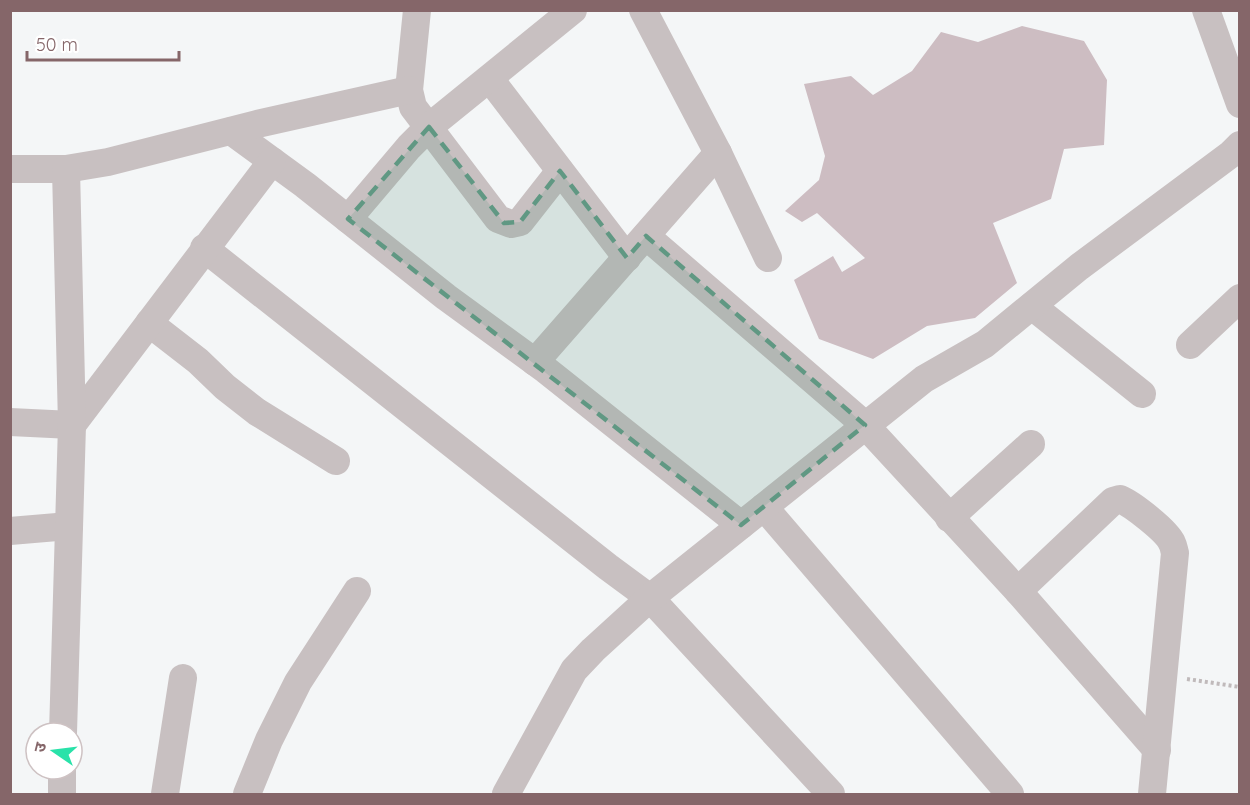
<svg xmlns="http://www.w3.org/2000/svg" width="1250" height="805" viewBox="0 0 1250 805" font-family="Quicksand,'Noto Sans Devanagari',sans-serif">
<style>
.water{fill:#cdbdc2}
.lines{fill:none;stroke-linecap:round;stroke-linejoin:round}
.path{stroke:#c0babb;stroke-width:4;stroke-dasharray:3 3;stroke-linecap:butt}
.minor{stroke:#c8c0c1;stroke-width:28}
.marked{fill:#609883;fill-opacity:0.2;stroke:#609883;stroke-width:4.5;stroke-dasharray:12 8;stroke-linejoin:round}
</style>
<rect width="100%" height="100%" fill="#f4f6f7"/>
<path class="water" d="M1022,26L1084,41L1107,80L1104,145L1064,149L1051,199L993,223L1017,283L975,318L927,326L873,359L819,339L794,280L833,256L842,272L865,258L817,213L802,222L785,211L819,180L825,156L804,84L851,76L873,95L912,71L941,32L978,42Z"/>
<g class="lines">
<path class="path" d="M1187,679L1240,687"/>
<g class="minor">
<path d="M417,10L409,90L413,107L498,219L511,224L520,222L560,171"/>
<path d="M643,10L718,153L768,258"/>
<path d="M1206,10L1240,104"/>
<path d="M490,79L627,258"/>
<path d="M231,131L305,185L446,297L546,370L741,525"/>
<path d="M10,169H66L108,162L257,124L409,90"/>
<path d="M348,219L409,147L429,127L573,10"/>
<path d="M646,236L865,425L1018,591L1157,750"/>
<path d="M204,248L608,567L650,598L831,794"/>
<path d="M1032,306L1142,394"/>
<path d="M149,323L198,361L225,387L257,412L336,461"/>
<path d="M1190,345L1240,298"/>
<path d="M535,362L718,153"/>
<path d="M10,422L72,425L272,161"/>
<path d="M764,507L1010,794"/>
<path d="M949,518L1031,444"/>
<path d="M10,531L69,526"/>
<path d="M1018,591L1113,501L1120,499C1132,504 1167,531 1172,543C1174,547 1174,550 1175,553L1152,794"/>
<path d="M63,733L72,425L66,169"/>
<path d="M62,794V769"/>
<path d="M165,794L183,678"/>
<path d="M247,794L269,740L298,682L357,591"/>
<path d="M506,794L574,670L593,650L650,598L924,379L985,344L1079,267L1231,154L1240,145"/>
</g>
</g>
<path class="marked" d="M429,127L504,223L520,222L560,171L627,258L646,236L865,425L741,525L348,219Z"/>
<rect width="1250" height="805" fill="none" stroke="#856669" stroke-width="24"/>
<g transform="translate(54 751) rotate(284)"><circle r="28" fill="#ffffff" stroke="#cec2c3" stroke-width="1.5"/>
<path d="M0-4.5L10 22L0 15L-10 22Z" fill="#29e2a9"/>
<text y="-9" font-size="16" font-weight="bold" text-anchor="middle" fill="#856669">उ</text>
</g>
<path d="M27 51v9h152v-9" fill="none" stroke="#856669" stroke-width="3"/>
<text x="36" y="51" font-size="18" fill="#856669" stroke="#ffffff" stroke-width="4.5" paint-order="stroke">50 m</text>
</svg>
